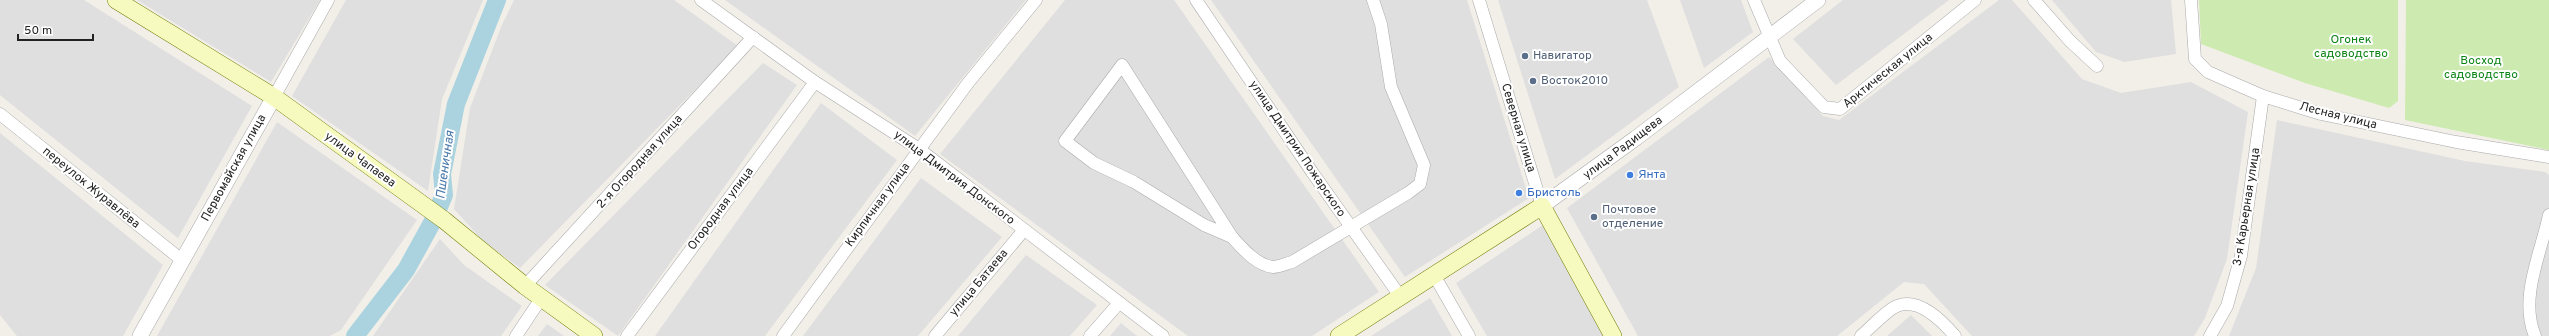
<svg xmlns="http://www.w3.org/2000/svg" width="2549" height="336" viewBox="0 0 2549 336" font-family="Overpass,sans-serif">
<style>
.residential{fill:#e0dfdf}
.grass{fill:#cdebb0}
.lines{fill:none;stroke-linecap:round;stroke-linejoin:round}
.river{stroke:#aad3df;stroke-width:18}
.minor-casing{stroke:#a9a9a9;stroke-width:13}
.tertiary-casing{stroke:#a9a9a9;stroke-width:16}
.secondary-casing{stroke:#707d05;stroke-width:18}
.minor{stroke:#fff;stroke-width:12}
.tertiary{stroke:#fff;stroke-width:15}
.secondary{stroke:#f7fabf;stroke-width:17}
.service-dot{fill:#5c6f8a;stroke:#fff;stroke-width:1.5}
.shop-dot{fill:#3f7fe0;stroke:#fff;stroke-width:1.5}
.labels{text-anchor:middle;dominant-baseline:central;stroke-width:4;stroke-linejoin:round;paint-order:stroke}
.park-label{font-size:12px;fill:#0c8416;stroke:#fff}
.service-label{font-size:12px;fill:#4e5e75;stroke:#fff;text-anchor:start}
.street-label{font-size:12px;fill:#222;stroke:#fff}
.shop-label{font-size:12px;fill:#366cbe;stroke:#fff;text-anchor:start}
.water-label{font-size:13px;font-style:italic;fill:#4a7aab;stroke:#fff}
</style>
<rect width="100%" height="100%" fill="#f2efe9"/>
<g class="residential">
<path d="M0,0H84L252,106L178,238L0,95Z"/>
<path d="M137,0H320L271,82Z"/>
<path d="M346,0H483L442,99L428,191L292,96Z"/>
<path d="M514,0H674L738,46L520,268L483,241L454,209L470,108L501,27Z"/>
<path d="M725,0H1026L915,136Z"/>
<path d="M1065,0H1174L1379,292L1312,336H1188L940,154Z"/>
<path d="M1211,0H1467L1529,198L1405,277Z"/>
<path d="M1498,0H1647L1679,87L1555,179Z"/>
<path d="M1680,0H1741L1753,32L1704,68Z"/>
<path d="M1843,0H1949L1836,85L1793,39Z"/>
<path d="M1999,0H2012L2082,79L2121,93L2191,82L2248,112L2227,259L2205,318L2194,336H1972L1924,284L1904,282L1837,336H1638L1567,208L1769,57L1823,116L1839,120Z"/>
<path d="M2052,0H2171L2176,54L2124,62L2096,52Z"/>
<path d="M763,63L797,85L618,336L545,285Z"/>
<path d="M821,103L897,160L765,336H655Z"/>
<path d="M2277,120L2465,161L2545,172L2549,175V336H2229L2256,268Z"/>
<path d="M277,122L417,220L341,330L330,336H157Z"/>
<path d="M0,133L163,265L123,336H17L0,315Z"/>
<path d="M921,178L1002,237L918,336H803Z"/>
<path d="M1543,225L1604,336H1487L1456,283Z"/>
<path d="M440,239L464,265L522,306L501,336H373Z"/>
<path d="M1026,255L1097,305L1070,336H958Z"/>
<path d="M1430,298L1452,336H1371Z"/>
<path d="M1911,315L1932,336H1887Z"/>
<path d="M1121,323L1137,336H1110Z"/>
<path d="M547,324L564,336H538Z"/>
</g>
<g class="grass">
<path d="M2199,0H2398V101L2389,108L2305,83L2201,44Z"/>
<path d="M2406,0H2549V150L2405,120Z"/>
</g>
<g class="lines">
<path class="river" d="M355,336L406,270L433,221L444,195L442,174L456,104L497,0"/>
<defs>
<g id="minor">
<path d="M701,0L815,82L919,149L1163,336"/>
<path d="M1196,0L1312,172L1400,296"/>
<path d="M1479,0L1542,206"/>
<path d="M1754,0L1780,61L1824,107L1840,109L1975,0"/>
<path d="M2034,0L2070,41L2097,66"/>
<path d="M2191,0L2195,59L2208,72L2263,96L2321,114L2456,142L2549,157"/>
<path d="M1122,65L1232,237L1204,225L1134,182L1094,163L1065,141Z"/>
<path d="M274,97L328,0"/>
<path d="M0,114L183,261"/>
<path d="M1232,237C1242,248 1256,265 1273,267C1279,267 1287,263 1292,262L1408,193L1420,184L1424,165L1391,87L1381,24L1373,0"/>
<path d="M1434,275L1469,336"/>
<path d="M525,286L753,37"/>
<path d="M516,336L542,297"/>
<path d="M627,336L815,82"/>
<path d="M783,336L968,83L1036,0"/>
<path d="M935,336L1024,230"/>
<path d="M1090,336L1119,303"/>
<path d="M1861,336C1869,329 1888,309 1897,306C1919,297 1942,321 1955,336"/>
<path d="M2210,336L2227,306L2241,256L2263,96"/>
<path d="M2535,336C2519,298 2541,253 2549,215"/>
</g>
<g id="tertiary">
<path d="M1542,206L1636,138L1818,0"/>
<path d="M140,336L274,97"/>
</g>
<g id="secondary">
<path d="M116,0L274,97L444,220L525,286L594,336"/>
<path d="M1339,336L1542,206L1613,336"/>
</g>
</defs>
<use href="#minor" class="minor-casing"/>
<use href="#tertiary" class="tertiary-casing"/>
<use href="#secondary" class="secondary-casing"/>
<use href="#minor" class="minor"/>
<use href="#tertiary" class="tertiary"/>
<use href="#secondary" class="secondary"/>
</g>
<g class="service-dot">
<circle cx="1525" cy="56" r="4"/>
<circle cx="1533" cy="81" r="4"/>
<circle cx="1594" cy="217" r="4"/>
</g>
<g class="shop-dot">
<circle cx="1630" cy="175" r="4"/>
<circle cx="1519" cy="193" r="4"/>
</g>
<g class="labels">
<g class="park-label">
<text x="2351" y="40">Огонек<tspan x="2351" dy="14">садоводство</tspan></text>
<text x="2481" y="61">Восход<tspan x="2481" dy="14">садоводство</tspan></text>
</g>
<g class="service-label">
<text x="1533" y="56">Навигатор</text>
<text x="1541" y="81">Восток2010</text>
<text x="1602" y="210">Почтовое<tspan x="1602" dy="14">отделение</tspan></text>
</g>
<g class="street-label">
<text transform="translate(1888 71) rotate(-39)">Арктическая улица</text>
<text transform="translate(2338 116) rotate(14)">Лесная улица</text>
<text transform="translate(1518 128) rotate(73)">Северная улица</text>
<text transform="translate(1623 148) rotate(-37)">улица Радищева</text>
<text transform="translate(1297 149) rotate(56)">улица Дмитрия Пожарского</text>
<text transform="translate(360 160) rotate(36)">улица Чапаева</text>
<text transform="translate(640 162) rotate(-48)">2-я Огородная улица</text>
<text transform="translate(234 168) rotate(-61)">Первомайская улица</text>
<text transform="translate(954 178) rotate(37)">улица Дмитрия Донского</text>
<text transform="translate(91 188) rotate(39)">переулок Журавлёва</text>
<text transform="translate(878 205) rotate(-54)">Кирпичная улица</text>
<text transform="translate(2247 207) rotate(-81)">3-я Карьерная улица</text>
<text transform="translate(721 209) rotate(-53)">Огородная улица</text>
<text transform="translate(979 283) rotate(-50)">улица Батаева</text>
</g>
<g class="shop-label">
<text x="1638" y="175">Янта</text>
<text x="1527" y="193">Бристоль</text>
</g>
<g class="water-label">
<text transform="translate(446 165) rotate(-82)">Пшеничная</text>
</g>
</g>
<path d="M18 34v6h75v-6" fill="none" stroke="#222222" stroke-width="2"/>
<text x="24" y="34" font-size="12" fill="#222222" stroke="#ffffff" stroke-width="3" paint-order="stroke">50 m</text>
</svg>
